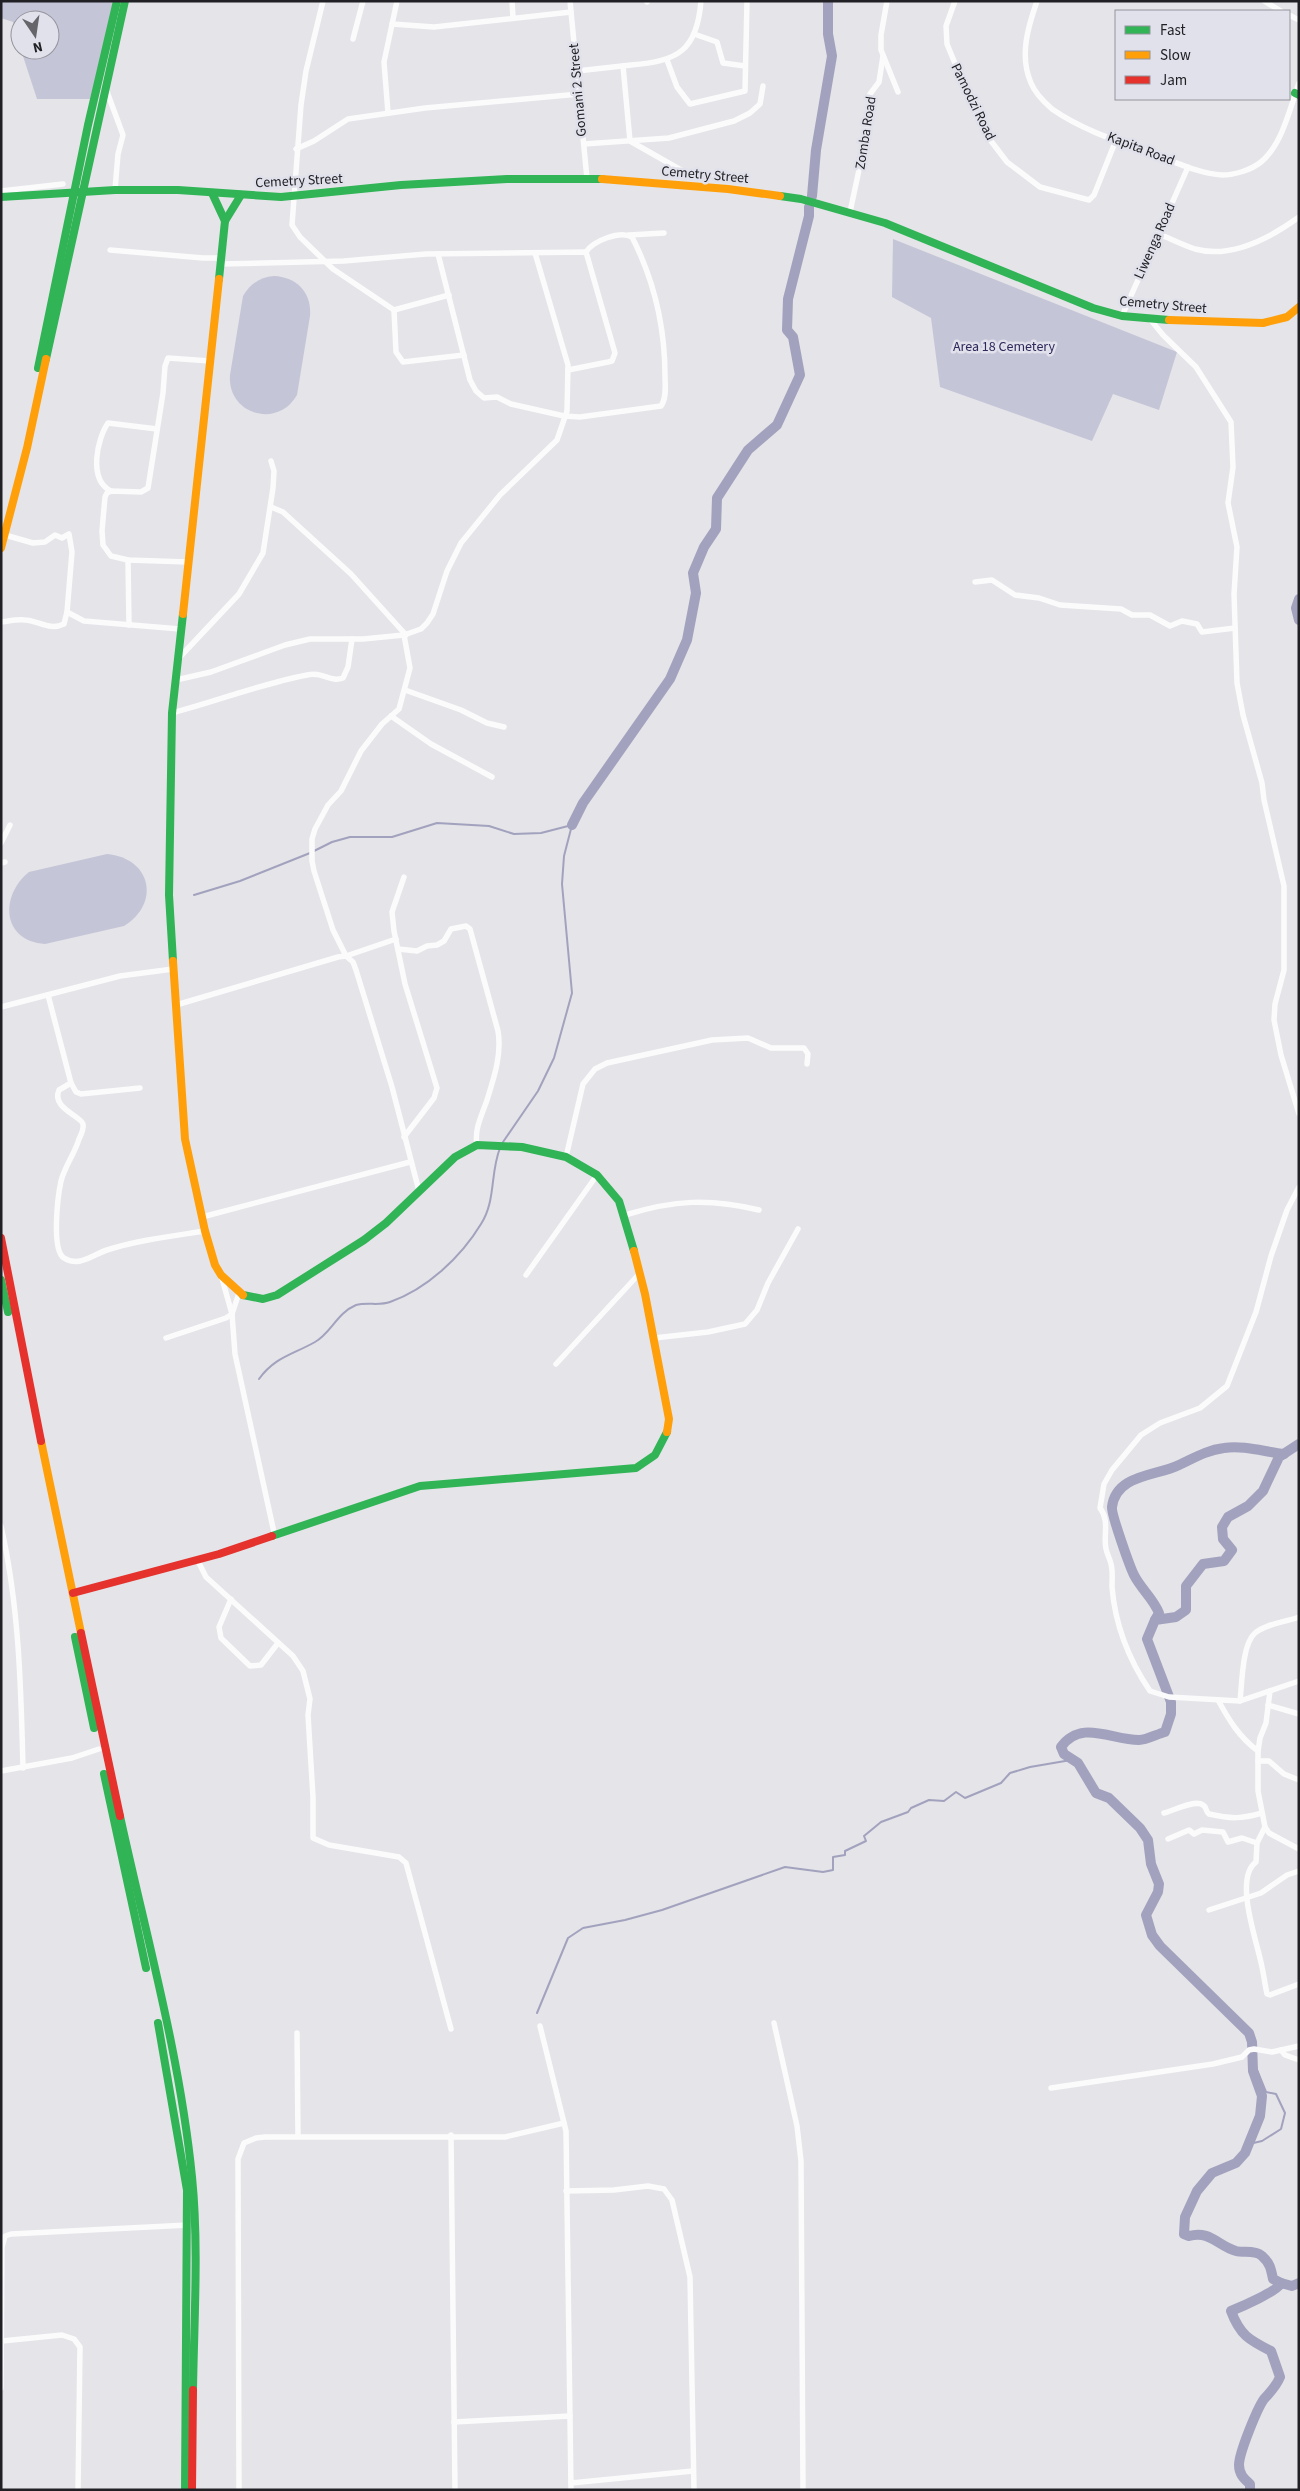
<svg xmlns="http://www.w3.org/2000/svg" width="1300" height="2491" viewBox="0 0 1300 2491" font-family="'Source Sans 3',sans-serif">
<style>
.green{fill:#c5c5d8}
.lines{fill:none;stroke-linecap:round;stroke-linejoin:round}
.stream{stroke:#a2a2be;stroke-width:2}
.river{stroke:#a2a2be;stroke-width:10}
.street{stroke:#fbfbfc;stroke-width:5.5}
.fast{stroke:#30b455;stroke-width:8}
.slow{stroke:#ff9f0a;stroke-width:8}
.jam{stroke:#e5322d;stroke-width:8}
.labels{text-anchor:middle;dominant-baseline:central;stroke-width:5;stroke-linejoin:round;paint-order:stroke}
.street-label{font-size:14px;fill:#212125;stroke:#e1e1ec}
.park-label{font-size:14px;fill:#2d285a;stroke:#e1e1ec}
</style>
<rect width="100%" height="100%" fill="#e4e4e9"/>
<g class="green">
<path d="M1,1H116L90,99H37L21,50H50V20H20V45L13,22L1,18Z"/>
<path d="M893,239L1177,352L1159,410L1113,394L1092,441L940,387L931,318L892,297Z"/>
<path d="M274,276C297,277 312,293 310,316L297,395C278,429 227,415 230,375L243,296C250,284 260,277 274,276Z"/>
<path d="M107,854C151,858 161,903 124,926L45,944C1,941 0,895 29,872Z"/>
</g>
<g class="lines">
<g class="stream">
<path d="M314,851L332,842L350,837H392L437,823L489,826L514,834L541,833L572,825"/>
<path d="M194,895L240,881L310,853"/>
<path d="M503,1142L538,1091L554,1058L572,993L562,884L564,856L572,825"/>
<path d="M259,1379C275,1357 292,1355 315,1342C331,1333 337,1313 356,1305C367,1302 380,1306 390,1302C427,1289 461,1257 481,1224C496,1201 490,1173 500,1148"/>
<path d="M537,2013L568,1938L583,1928L625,1920L662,1910L785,1867L823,1872L833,1870V1857L845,1855V1851L866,1841L864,1836L881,1822L908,1812L911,1808L929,1800L944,1801L956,1792L965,1798L1001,1783L1010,1773L1030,1767L1071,1760"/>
<path d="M1249,2144L1262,2141L1281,2129L1285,2113L1276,2094L1266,2092L1253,2060"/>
</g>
<g class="river">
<path d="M812,196L816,150L832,56L828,34V1"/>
<path d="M1299,599L1296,608L1299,620"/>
<path d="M572,825L583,803L670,679L687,640L696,593L693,573L704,547L716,529L717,498L748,450L777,425L800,375L793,337L787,330L788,299L809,216V207"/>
<path d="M1155,1620L1159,1613C1153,1598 1141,1589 1134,1575C1130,1567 1111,1514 1112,1507C1116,1474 1157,1476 1179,1465C1194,1458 1207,1450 1224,1448C1244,1445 1265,1452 1284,1454"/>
<path d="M1281,2283L1292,2286L1299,2283"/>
<path d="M1250,2490V2484C1244,2479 1239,2474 1239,2465C1239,2453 1257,2409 1264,2399C1271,2391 1276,2387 1280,2377L1271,2351C1249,2340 1240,2335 1231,2311C1241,2307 1278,2291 1281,2283L1273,2279C1271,2269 1270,2263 1262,2256C1256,2250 1244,2253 1236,2251C1218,2246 1210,2230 1189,2236L1184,2234L1185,2217L1197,2191L1212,2173L1236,2163L1245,2153L1260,2116L1262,2096L1253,2071L1252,2042L1249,2033L1160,1946L1152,1935L1146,1915L1158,1892L1159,1884L1151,1864L1148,1840L1140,1828L1109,1798L1096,1793L1078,1763L1064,1754L1061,1747C1081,1719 1111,1740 1139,1740C1147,1740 1157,1734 1165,1732L1171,1714V1702L1147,1639L1155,1620L1176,1617L1186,1610V1586L1203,1564L1224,1561L1232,1550L1223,1539L1222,1527L1228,1517L1248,1506L1263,1491L1279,1457L1299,1444"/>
</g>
<g class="street">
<path d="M323,1L306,71L301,105L292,225L300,237L333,269L394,310L449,295"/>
<path d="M512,1L513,18"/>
<path d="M570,1L587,179"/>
<path d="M887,1L881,35V50L898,92"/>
<path d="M955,1L946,26L947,44L977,117L991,141L1007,162L1040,187L1089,200L1094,195L1116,140"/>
<path d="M1037,1C1028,27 1019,56 1031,83C1035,93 1044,102 1052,109C1085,132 1126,144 1164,158C1182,165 1202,174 1222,175C1235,175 1251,170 1261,162C1282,145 1290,108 1299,83"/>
<path d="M1264,1L1281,11"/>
<path d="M647,2V1"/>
<path d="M1289,15L1299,20"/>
<path d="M392,24L434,27L571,12"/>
<path d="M694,34L717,42L723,63L745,66"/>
<path d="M353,39L363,1"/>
<path d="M667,60L677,87L690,104L745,91L747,1"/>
<path d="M623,66L630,141L688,174H712"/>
<path d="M577,71C595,69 613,67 631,65C678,61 697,51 701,1"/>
<path d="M106,89L123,135L118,154L115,190"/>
<path d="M388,113L384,62L397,1"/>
<path d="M584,144L669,138L734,121L750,113L760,104L763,86"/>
<path d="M296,149L314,141L348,119L425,108L579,94"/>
<path d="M1,191L63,184"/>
<path d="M850,212L859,170L865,156L870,94L879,82L883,56"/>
<path d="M1159,234C1171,239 1183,245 1195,249C1231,259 1270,238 1299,217"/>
<path d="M629,235L664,233"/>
<path d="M110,250L203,258H221"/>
<path d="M438,254L470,380L476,391L484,398L497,397L511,404L564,416L580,417L661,406C667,398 665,385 665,376C665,326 655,282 632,237C620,230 593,241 586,252"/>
<path d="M220,264L344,261L426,254L586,252L615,353L612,361L608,362L568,370"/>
<path d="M394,310L396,352L403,362L464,355"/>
<path d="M1122,316L1188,167"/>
<path d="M1150,319L1163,335L1196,367L1231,422L1233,467L1228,503L1237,547L1234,594L1237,683L1243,715L1262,783L1264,800L1284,886V970L1275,1004L1274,1020L1281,1055L1299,1114"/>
<path d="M111,491C88,480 97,439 108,423L157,429"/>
<path d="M271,507L283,512L351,574L406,635"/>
<path d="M5,535L33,543L45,542L55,535L62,538L69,534L72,552L67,612L84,621L180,629"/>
<path d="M128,560L129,625"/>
<path d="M188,562L128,560L111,556L103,545L102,531L105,497L107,493L111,491L141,492L148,488L163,393L165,366L168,358L210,361"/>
<path d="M975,582L992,580L1015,595L1039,598L1060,605L1121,609L1132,615H1150L1170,626L1182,621L1197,624L1202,632L1235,628"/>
<path d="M1,622C9,621 18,619 25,620C40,621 49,631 64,624L67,612"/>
<path d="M178,659L239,594L263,553L273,488L274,471L271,461"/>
<path d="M176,680L211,672L285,645L310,639H363L404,635L421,629L427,623L433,614L447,571L461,543L500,495L557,440L567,411L568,365L535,253"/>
<path d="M405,690L461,710L487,723L504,727"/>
<path d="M172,713C218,701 260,684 307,675C323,671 330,683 343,678L348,667L352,639"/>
<path d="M391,716L431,744L492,777"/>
<path d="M1,843L10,825"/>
<path d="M1,863L5,862"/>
<path d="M396,939L346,956L333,930L314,871L312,861V839L315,829L328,805L341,791L361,751L382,724L399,709L410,668L404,635"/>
<path d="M398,949L417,951L427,946L437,945L444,941L451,929L466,926L470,929L498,1031C502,1054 494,1078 487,1100C482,1115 474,1129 477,1145"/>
<path d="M48,995L71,1083L76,1092L81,1094L140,1088"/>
<path d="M176,1005L338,957L346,956L353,962L356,970L392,1087L419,1191"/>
<path d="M1,1007L120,976L173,969"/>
<path d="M71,1083L59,1090C51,1108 81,1116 83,1124C84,1129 81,1135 79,1139C75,1153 65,1166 61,1181C58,1195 51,1250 64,1258C79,1268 94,1254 107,1250C138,1240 173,1236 205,1231"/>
<path d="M404,1137L434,1098L437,1088L405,984L394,931L392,912L404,877"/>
<path d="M566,1157L583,1084L595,1069L607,1063L712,1040L748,1038L771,1048H804L808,1054L807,1064"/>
<path d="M1299,1187L1287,1210L1271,1256L1256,1312L1227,1386L1200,1408L1160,1423L1141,1435L1112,1470L1104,1484L1100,1508C1110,1521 1103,1535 1106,1549C1107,1554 1110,1559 1111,1564C1113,1571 1112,1579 1112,1587C1115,1624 1129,1660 1150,1691L1169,1697L1240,1701L1299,1681"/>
<path d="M625,1215C674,1200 709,1198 759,1210"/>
<path d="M202,1217L410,1162"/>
<path d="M221,1275L232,1314L235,1354L275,1537"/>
<path d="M526,1275L597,1175"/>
<path d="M166,1338L226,1318L232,1314L239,1293"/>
<path d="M654,1338L708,1332L745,1324L757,1310L768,1283L798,1229"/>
<path d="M556,1364L639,1274"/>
<path d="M1,1526C19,1605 21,1687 23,1768"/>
<path d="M198,1561L206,1577L293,1656L303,1671L310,1699L308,1715L313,1797V1838L329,1845L399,1857L406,1863L451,2029"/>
<path d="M231,1599L219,1627L221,1638L250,1666L261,1665L278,1643"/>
<path d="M1270,1691L1266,1723L1260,1738L1258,1751V1791L1265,1827L1257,1843L1256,1862C1233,1879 1258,1944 1262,1967C1264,1976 1265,1985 1267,1994L1270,1995L1299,1984"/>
<path d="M1218,1700C1229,1720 1239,1737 1258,1751"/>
<path d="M1240,1701C1242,1684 1242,1644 1255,1633C1265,1624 1286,1622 1299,1617"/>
<path d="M1268,1705L1299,1714"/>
<path d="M1258,1761H1269L1284,1774L1299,1780"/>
<path d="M1,1771L72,1758L99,1749"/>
<path d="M1164,1813C1173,1811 1195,1799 1203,1805C1207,1807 1205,1811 1209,1814C1231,1819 1241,1819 1262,1813"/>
<path d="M1265,1827L1269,1833L1299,1849"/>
<path d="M1168,1839L1189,1830L1194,1834L1202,1830L1223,1832L1228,1842L1242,1838L1257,1843"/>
<path d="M1209,1910L1261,1893L1287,1875L1299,1871"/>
<path d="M774,2023L797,2126L801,2161L803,2490"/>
<path d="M540,2026L566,2131L571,2490"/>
<path d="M297,2033L298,2136"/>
<path d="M1281,2050L1285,2055L1299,2060"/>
<path d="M1051,2088L1213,2064L1242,2057L1249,2050L1254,2049L1272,2052L1299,2046"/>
<path d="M451,2135L455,2490"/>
<path d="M566,2191L614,2190L648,2186L664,2189L672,2200L690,2277L694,2490"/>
<path d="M2,2341L62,2335L74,2339L80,2347L78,2490"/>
<path d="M1,2388L2,2247L5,2236L11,2234L188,2225"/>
<path d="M454,2422L570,2416"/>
<path d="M571,2483L693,2471"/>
<path d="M239,2490L238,2159L244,2143L256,2138L265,2137H505L564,2123"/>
</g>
<g class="fast">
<path d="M1295,93L1299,95"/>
<path d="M212,193L225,221"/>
<path d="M780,196L801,199L885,223L1093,308L1122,316L1169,320"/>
<path d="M1,197L115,190H178L281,197L401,185L507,179H602"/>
<path d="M219,279L225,221L241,195"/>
<path d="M46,359L125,1"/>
<path d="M38,368L88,125L117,1"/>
<path d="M173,961L169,895L172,713L183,614"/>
<path d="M1,1280L8,1312"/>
<path d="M243,1295L263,1299L277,1295L364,1240L386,1223L455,1157L477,1145L522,1147L566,1157L597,1175L619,1201L634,1251"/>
<path d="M272,1536L420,1486L636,1468L655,1455L667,1432"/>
<path d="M75,1637L94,1728"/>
<path d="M104,1774L146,1968"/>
<path d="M120,1816C146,1936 180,2055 192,2177C199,2247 194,2320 193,2390"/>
<path d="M158,2023L187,2190L185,2490"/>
</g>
<g class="slow">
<path d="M602,179L728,189L780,196"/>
<path d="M1169,320L1263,323L1287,317L1299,307"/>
<path d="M1,548L27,448L46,359"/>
<path d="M183,614L219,279"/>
<path d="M173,961L185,1139L205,1231L215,1265L221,1275L243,1295"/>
<path d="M634,1251L645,1294L669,1419L667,1432"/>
<path d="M41,1441L81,1633"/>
</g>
<g class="jam">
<path d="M1,1238L41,1441"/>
<path d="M73,1593L219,1554L272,1536"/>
<path d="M81,1633L120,1816"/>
<path d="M192,2490L193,2390"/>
</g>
</g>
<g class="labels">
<g class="street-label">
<text transform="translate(578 90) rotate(-95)">Gomani 2 Street</text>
<text transform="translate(973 102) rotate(64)">Pamodzi Road</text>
<text transform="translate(866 133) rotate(-81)">Zomba Road</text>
<text transform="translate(1141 149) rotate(21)">Kapita Road</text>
<text transform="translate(705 175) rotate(5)">Cemetry Street</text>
<text transform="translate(299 181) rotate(-3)">Cemetry Street</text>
<text transform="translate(1155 241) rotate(-66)">Liwenga Road</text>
<text transform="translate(1163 305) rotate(5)">Cemetry Street</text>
</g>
<g class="park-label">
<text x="1004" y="347">Area 18 Cemetery</text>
</g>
</g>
<rect width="1300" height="2491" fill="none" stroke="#212125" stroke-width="5"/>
<rect x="1115" y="10" width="175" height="90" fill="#e1e1ec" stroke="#94949c"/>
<rect x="1125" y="26" width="25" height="8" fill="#30b455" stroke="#94949c"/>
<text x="1160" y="35" font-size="15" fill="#212125">Fast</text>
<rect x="1125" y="51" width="25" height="8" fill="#ff9f0a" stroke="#94949c"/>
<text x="1160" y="60" font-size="15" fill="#212125">Slow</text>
<rect x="1125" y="76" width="25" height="8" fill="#e5322d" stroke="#94949c"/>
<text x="1160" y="85" font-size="15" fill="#212125">Jam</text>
<g transform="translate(35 35) rotate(167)"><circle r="24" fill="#e1e1ec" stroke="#94949c"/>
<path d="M0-4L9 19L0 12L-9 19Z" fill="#65656a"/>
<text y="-8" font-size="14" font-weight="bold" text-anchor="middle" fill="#212125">N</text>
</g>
</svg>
